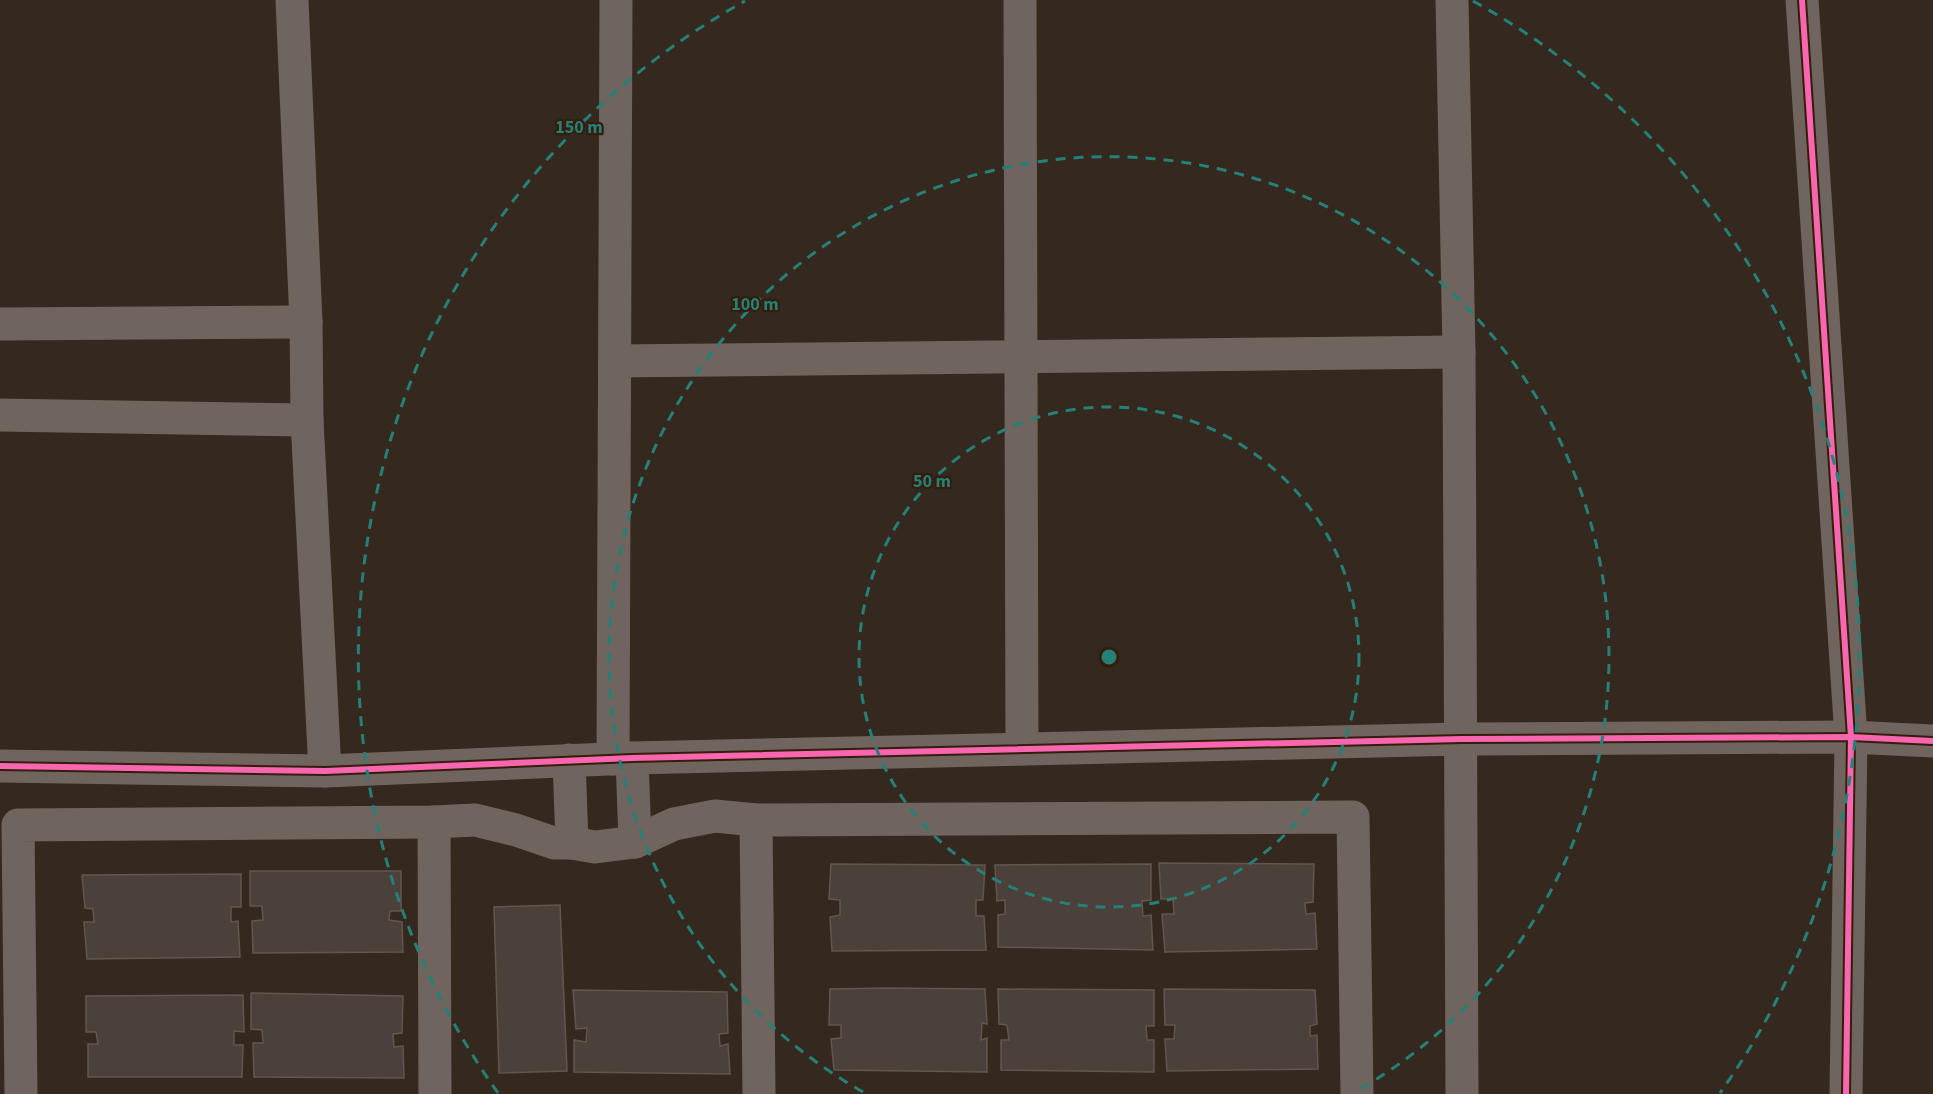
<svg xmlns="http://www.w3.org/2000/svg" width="1933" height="1094" viewBox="0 0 1933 1094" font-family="'Source Sans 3',sans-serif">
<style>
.building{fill:#4c413a;stroke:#62564f;stroke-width:1.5}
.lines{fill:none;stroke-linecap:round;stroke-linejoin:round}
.minor{stroke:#70645e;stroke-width:33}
.cycleway-casing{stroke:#341d0b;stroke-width:10}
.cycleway{stroke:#f766af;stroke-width:6}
.ring{fill:none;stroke:#258078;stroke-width:3;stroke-dasharray:10 8}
.centre{fill:#258078;stroke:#341d0b;stroke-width:3}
.ring-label{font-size:18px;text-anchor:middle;font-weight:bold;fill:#258078;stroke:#341d0b;stroke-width:4.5;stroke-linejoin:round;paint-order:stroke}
</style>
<rect width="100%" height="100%" fill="#35281f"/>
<g class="building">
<path d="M1159,863L1314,864L1313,902L1305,903L1306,914L1315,913L1317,949L1165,952L1162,914H1174L1173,899H1161Z"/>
<path d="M831,864L985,865L983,900H976V916H984L986,950L832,951L830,917L840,915V900L829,899Z"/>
<path d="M1151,864V900L1142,901L1143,916L1151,915L1153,950L998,947V915L1005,914V900L997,901L995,865Z"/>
<path d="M250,871H401V911H390L389,920L402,922L403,952L253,953L252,921L263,920L262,906H250Z"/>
<path d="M241,874V907H231V922L238,921L240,957L87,959L84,922H94L93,909L85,908L82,875Z"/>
<path d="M560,905L567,1071L499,1073L494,907Z"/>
<path d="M886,988L985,989L987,1024L982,1023L981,1040L987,1038V1072L834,1070L831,1039L841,1038V1025H829L830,989Z"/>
<path d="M998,989L1154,990V1026H1146L1147,1040H1154V1072L1001,1070V1040H1009L1007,1025L999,1024Z"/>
<path d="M1164,989L1315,990L1317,1024L1310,1026V1036L1317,1035L1318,1069L1167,1071L1165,1039H1174L1175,1025H1165Z"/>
<path d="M573,990L727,992L728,1033L719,1034L720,1046L728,1044L730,1074L574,1072V1040L586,1042L587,1028L576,1029Z"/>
<path d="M251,993L403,996L402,1033L393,1034L394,1047L403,1046L404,1078L254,1077L253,1043H263L262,1030L251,1029Z"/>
<path d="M243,995L244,1032L234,1031V1045H243L242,1077H88V1044H98L96,1032H86V996Z"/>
</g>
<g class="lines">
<g class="minor">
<path d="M292,0L306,322L307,420L325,771"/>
<path d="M1020,0L1022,749"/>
<path d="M1452,0L1459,352L1462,1094"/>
<path d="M1802,0L1851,737L1846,1094"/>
<path d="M0,324L306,322"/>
<path d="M615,361L1459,352"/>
<path d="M0,415L307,420"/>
<path d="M632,758L635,842"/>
<path d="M613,759L616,0"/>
<path d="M569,760L572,843"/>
<path d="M0,766L325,771L632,758L1462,739L1851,737L1933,741"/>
<path d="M756,820L759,1094"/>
<path d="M434,822L435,1094"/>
<path d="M21,1094L18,825L434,822L475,820L516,830L554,843H572L595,847L635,842L674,824L715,816L756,820L1353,817L1357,1094"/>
</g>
<defs>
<g id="cycleway">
<path d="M1802,0L1851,737L1846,1094"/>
<path d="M0,766L325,771L632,758L1462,739L1851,737L1933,741"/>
</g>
</defs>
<use href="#cycleway" class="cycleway-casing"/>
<use href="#cycleway" class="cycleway"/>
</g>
<g class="ring">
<circle cx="1109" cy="657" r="250"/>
<path d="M863 1092A500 500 0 1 1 1355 1092"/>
<path d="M498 1093A750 750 0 0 1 745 1M1473 1A750 750 0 0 1 1720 1093"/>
</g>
<circle cx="1109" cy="657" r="9" class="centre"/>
<g class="ring-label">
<text x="579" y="133">150 m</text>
<text x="755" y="310">100 m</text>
<text x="932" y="487">50 m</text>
</g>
</svg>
